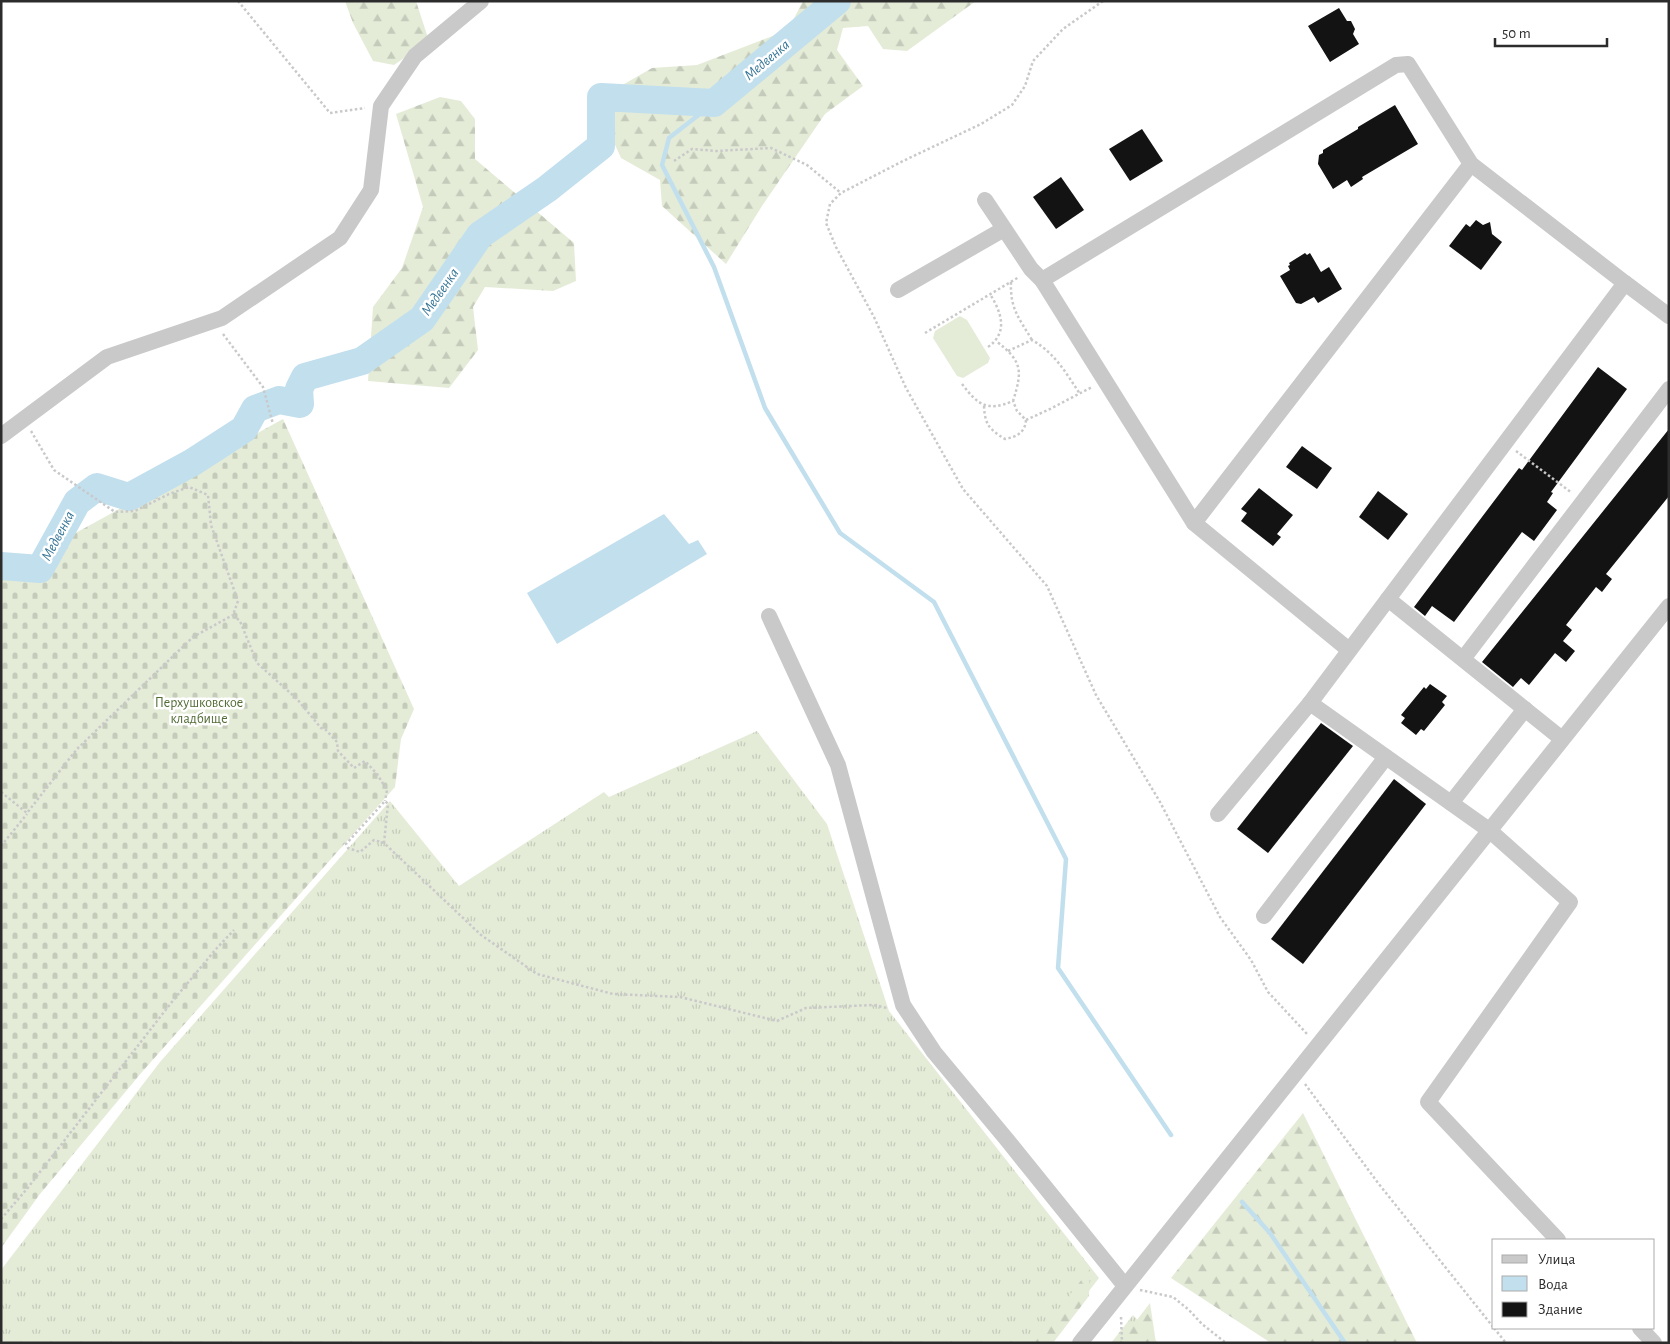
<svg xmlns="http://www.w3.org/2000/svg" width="1670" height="1344" viewBox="0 0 1670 1344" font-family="'Alegreya Sans',sans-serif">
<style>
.grass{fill:url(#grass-tufts)}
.forest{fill:url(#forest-firs)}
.cemetery{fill:url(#cemetery-stones)}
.park{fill:#e4ecd8}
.water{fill:#c2dfee}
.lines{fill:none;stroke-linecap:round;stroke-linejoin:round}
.stream{stroke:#c2dfee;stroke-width:4.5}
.river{stroke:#c2dfee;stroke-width:28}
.building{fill:#131313}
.path{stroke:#c9c9c9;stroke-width:2.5;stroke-dasharray:2.5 2.5;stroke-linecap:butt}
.minor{stroke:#c9c9c9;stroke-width:16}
.labels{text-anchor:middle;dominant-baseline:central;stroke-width:5;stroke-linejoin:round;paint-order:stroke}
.park-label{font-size:14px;fill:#526c36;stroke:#fff}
.water-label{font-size:15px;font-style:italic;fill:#337496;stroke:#fff}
</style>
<defs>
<pattern id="grass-tufts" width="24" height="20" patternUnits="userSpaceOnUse" patternTransform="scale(1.25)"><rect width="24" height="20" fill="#e4ecd8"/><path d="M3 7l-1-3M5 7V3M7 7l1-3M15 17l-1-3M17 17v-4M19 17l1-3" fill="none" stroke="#c4cbba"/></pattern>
<pattern id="forest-firs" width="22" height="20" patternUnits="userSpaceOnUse" patternTransform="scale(1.25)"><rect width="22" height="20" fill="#e4ecd8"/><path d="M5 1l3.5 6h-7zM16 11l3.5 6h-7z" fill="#c4cbba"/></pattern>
<pattern id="cemetery-stones" width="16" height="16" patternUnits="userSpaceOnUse" patternTransform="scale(1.25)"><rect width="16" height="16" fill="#e4ecd8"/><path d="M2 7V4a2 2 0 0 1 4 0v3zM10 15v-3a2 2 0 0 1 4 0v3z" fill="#c4cbba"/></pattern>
</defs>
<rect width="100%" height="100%" fill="#fff"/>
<g class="grass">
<path d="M757,731L827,824L889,1011L1099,1278L1049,1343H1V1270L160,1062L390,801L459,886L604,792L609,797Z"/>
<path d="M1133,1315L1158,1343H1111Z"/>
</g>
<g class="forest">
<path d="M345,1H416L429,41L394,65L373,61L353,23Z"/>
<path d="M803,1H976L907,51L883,49L868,26L843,28L837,50L863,86L825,114L762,206L726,264L662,206L660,180L621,158L611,136L619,87L652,68L697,65L788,30Z"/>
<path d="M440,97L461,101L475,119V159L574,243L576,281L553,291L485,287L473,307L478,350L449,388L368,381L373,307L402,268L423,207L396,114Z"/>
<path d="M1303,1113L1417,1343H1271L1171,1278Z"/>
<path d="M1090,1269L1089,1296L1053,1343H1032Z"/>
<path d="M1150,1303L1156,1343H1119Z"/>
</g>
<path class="cemetery" d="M283,419L414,709L401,739L395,787L142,1072L40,1194L1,1248V574Z"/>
<path class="park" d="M960,316L967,320L990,358L988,363L963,378L957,376L933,338L935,331Z"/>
<path class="water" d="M664,514L689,544L698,540L707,554L557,644L527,593Z"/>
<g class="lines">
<g class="stream">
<path d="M714,103L669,138L662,165L714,267L765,408L840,533L934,602L1066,859L1058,968L1171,1135"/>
<path d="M1242,1202L1270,1233L1345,1343"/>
</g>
<path class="river" d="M1,566L40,569L77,502L97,487L129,497L193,462L244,429L255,409L279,400L300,404L299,389L305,377L362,361L422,319L480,235L547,189L601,146V97L714,103L837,1"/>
</g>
<g class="building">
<path d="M1339,8L1347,21H1351L1355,29L1353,34L1359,44L1330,62L1308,26Z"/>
<path d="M1395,105L1418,144L1362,177L1363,179L1351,187L1347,180L1333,189L1318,164L1319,155L1323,153V150L1358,129V127Z"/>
<path d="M1142,129L1163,161L1130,181L1109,149Z"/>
<path d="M1061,177L1084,210L1056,229L1033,197Z"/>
<path d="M1476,220L1483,225L1490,222L1492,234L1502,242L1481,270L1449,246L1466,224L1470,227Z"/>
<path d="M1305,253L1307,255L1310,253L1321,272L1329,267L1342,289L1318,303L1314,297L1301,304L1296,303L1280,276L1290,270L1288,266L1290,265L1289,263Z"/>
<path d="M1598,367L1627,389L1551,492L1553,493L1547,502L1557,510L1534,541L1522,532L1454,622L1432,606L1425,616L1414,607L1519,468L1522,470Z"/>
<path d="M1669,429V496L1606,574L1612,579L1602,592L1596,587L1566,625L1572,630L1563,641L1575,651L1566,662L1555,653L1529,685L1521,678L1513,687L1482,662Z"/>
<path d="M1302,446L1332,468L1317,489L1286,467Z"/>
<path d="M1259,488L1293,515L1277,534L1281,537L1273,546L1241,521L1247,513L1241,509Z"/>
<path d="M1378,491L1408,514L1388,540L1359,517Z"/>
<path d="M1430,684L1447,696L1442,702L1445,705L1424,731L1421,729L1416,735L1401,723L1405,718L1401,715L1424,687L1426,689Z"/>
<path d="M1321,723L1353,746L1268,853L1237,829Z"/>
<path d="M1394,779L1426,804L1303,964L1271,939Z"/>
</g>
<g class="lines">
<g class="path">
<path d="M238,1L330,113L365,108"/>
<path d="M1103,1L1063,29L1033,61L1025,86L1012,105L981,124L903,161L841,193L830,204L826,223L836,247L874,317L906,388L963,489L1047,586L1096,695L1160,802L1220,917L1251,960L1268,992L1308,1035"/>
<path d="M674,161L692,149L716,151L771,148L807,165L841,193"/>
<path d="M1011,282C1010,309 1019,318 1032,340"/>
<path d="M925,333L1019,277"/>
<path d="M223,334L263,387L273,424"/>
<path d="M988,347C1009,332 1001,312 990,294"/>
<path d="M1008,351L1032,340C1055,353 1066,373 1080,394"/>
<path d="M962,384C978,405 987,412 1013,401C1023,370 1022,361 996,341"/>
<path d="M984,406C985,425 989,429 1005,439C1016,437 1025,433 1026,420L1017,411L1013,401"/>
<path d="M1026,420L1050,409L1092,387"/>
<path d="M31,431L54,470L115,512L135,511L169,494L189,487L208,495L211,525L238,601L233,615L240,621L257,663L297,699L321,728L326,730L337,742L338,751L354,768L365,761L377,774L387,790L385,801"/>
<path d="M1516,451L1572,493"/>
<path d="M1,792L27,813L77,749L193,637L233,615"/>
<path d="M384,843L374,840L360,852L348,848L346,844L385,801L388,804L384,843L481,935L537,974L613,994L680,997L777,1021L806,1008L873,1005L887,1008"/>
<path d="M1,846L27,814"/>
<path d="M1305,1084L1378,1183L1494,1328"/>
<path d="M1,1219L26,1190L171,1003L216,949L234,930"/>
<path d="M1140,1290L1173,1297L1189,1310L1202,1324L1226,1343"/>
<path d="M1121,1317L1122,1343"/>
<path d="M1494,1328L1506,1343"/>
</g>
<g class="minor">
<path d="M985,200L1031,269L1042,280"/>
<path d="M898,290L1004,229"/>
<path d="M1,436L107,357L222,318L340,238L371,190L381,106L415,56L481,1"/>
<path d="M1194,523L1471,164"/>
<path d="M1388,599L1562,739"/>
<path d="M769,616L838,765L903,1005L934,1052L1008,1141L1125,1286"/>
<path d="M1349,650L1194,523L1042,280L1396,65L1408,64L1471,164L1625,283"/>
<path d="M1463,659L1669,389"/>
<path d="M1451,803L1525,709"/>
<path d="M1218,814L1310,703"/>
<path d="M1264,916L1386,757"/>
<path d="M1558,1240L1428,1102L1570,902L1489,830L1310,703L1625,283L1669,316"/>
<path d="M1640,1328L1654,1343"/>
<path d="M1080,1343L1669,606"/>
</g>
</g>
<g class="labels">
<g class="park-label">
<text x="199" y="703">Перхушковское<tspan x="199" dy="16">кладбище</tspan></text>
</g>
<g class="water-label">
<text transform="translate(767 60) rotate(-40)">Медвенка</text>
<text transform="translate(440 292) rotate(-55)">Медвенка</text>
<text transform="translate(58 536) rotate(-62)">Медвенка</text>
</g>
</g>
<rect width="1670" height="1344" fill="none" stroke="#2c2c2c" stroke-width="5"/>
<rect x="1492" y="1239" width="162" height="90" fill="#ffffff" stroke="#ababab"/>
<rect x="1502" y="1255" width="25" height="8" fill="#c9c9c9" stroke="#ababab"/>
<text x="1538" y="1264" font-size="15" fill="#2c2c2c">Улица</text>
<rect x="1502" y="1276" width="25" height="15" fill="#c2dfee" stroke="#ababab"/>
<text x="1538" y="1289" font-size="15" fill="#2c2c2c">Вода</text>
<rect x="1502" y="1302" width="25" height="15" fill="#131313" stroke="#ababab"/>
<text x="1538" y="1314" font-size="15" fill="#2c2c2c">Здание</text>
<path d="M1495 38v8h112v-8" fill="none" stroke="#2c2c2c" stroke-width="2.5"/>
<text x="1502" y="38" font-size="15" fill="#2c2c2c" stroke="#ffffff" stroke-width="4" paint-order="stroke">50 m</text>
</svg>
